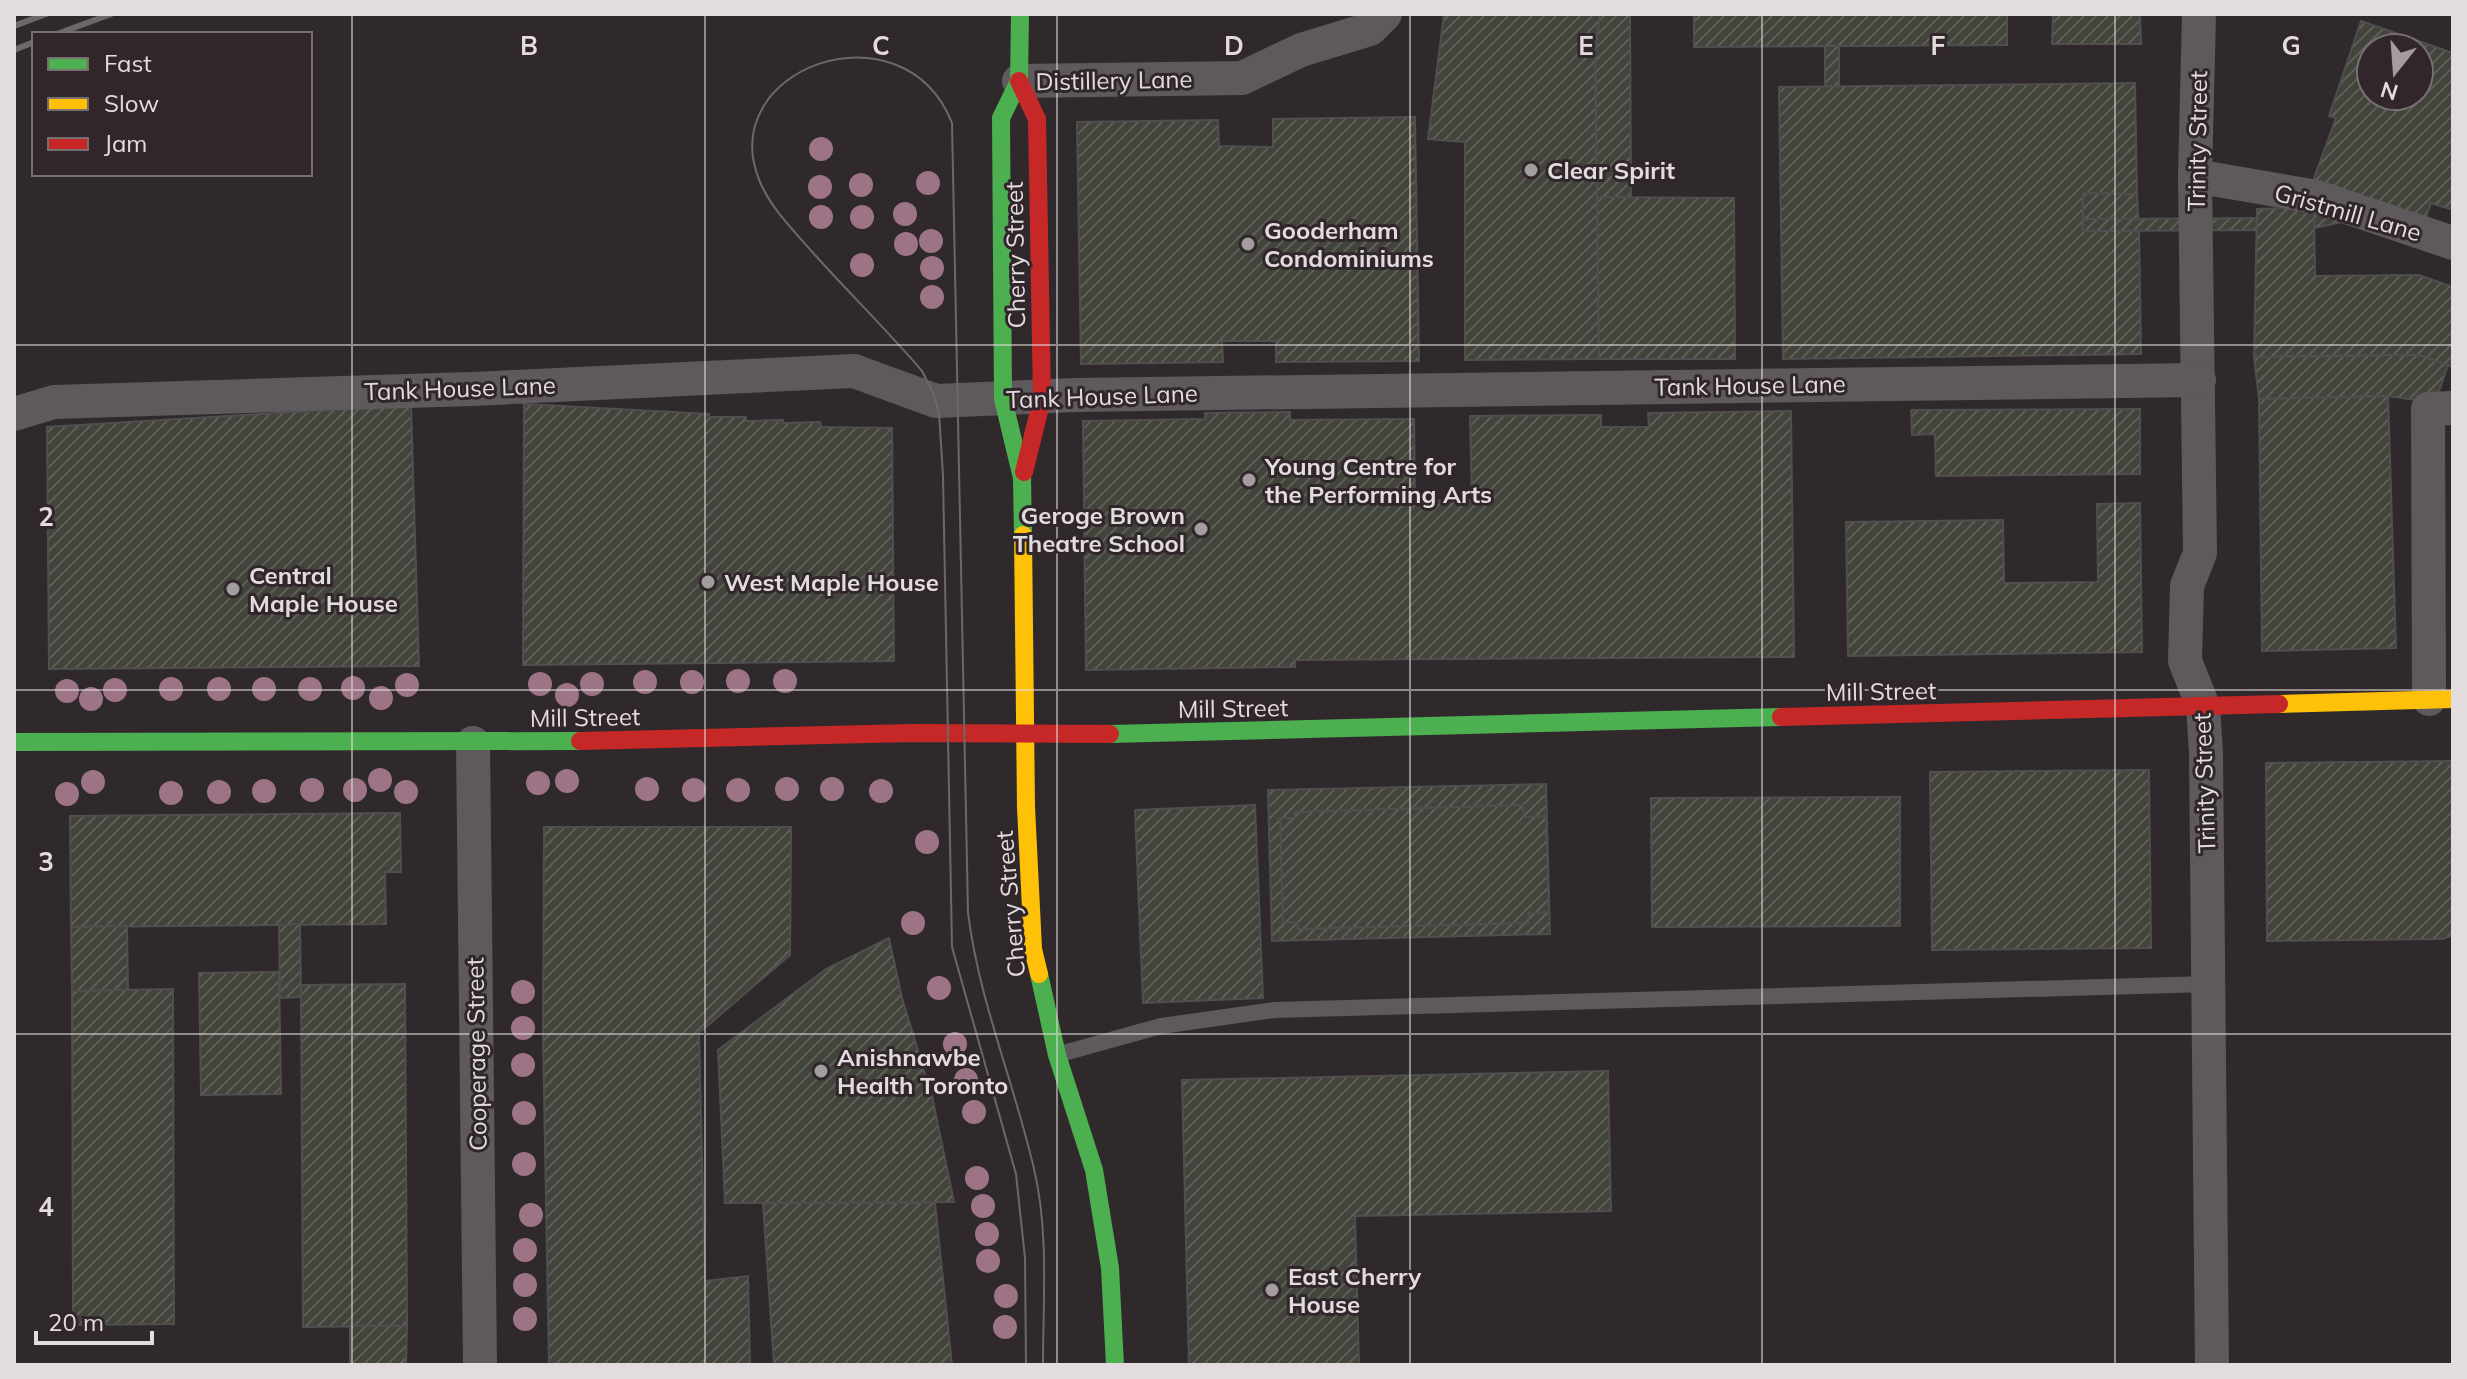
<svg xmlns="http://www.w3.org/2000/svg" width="2467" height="1379" viewBox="0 0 2467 1379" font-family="Mulish,sans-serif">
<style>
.building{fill:url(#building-hatch);stroke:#504e4e;stroke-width:2;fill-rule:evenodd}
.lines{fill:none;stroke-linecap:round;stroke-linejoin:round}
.lane{stroke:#5e595c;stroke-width:16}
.street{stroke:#5e595c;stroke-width:34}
.fast{stroke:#4caf50;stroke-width:18}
.slow{stroke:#ffc107;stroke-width:18}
.jam{stroke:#c62828;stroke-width:18}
.tram{stroke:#6c686a;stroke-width:2}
.rail{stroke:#6c686a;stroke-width:6}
.tree{fill:#9c7486}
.grid{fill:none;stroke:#e3dcdf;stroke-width:2;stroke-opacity:0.55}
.poi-dot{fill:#a49da0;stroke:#31272b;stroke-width:3}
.labels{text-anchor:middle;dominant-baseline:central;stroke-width:6;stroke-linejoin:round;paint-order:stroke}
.street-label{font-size:24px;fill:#e3dcdf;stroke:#31272b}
.poi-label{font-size:24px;font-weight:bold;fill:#e3dcdf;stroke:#31272b;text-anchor:start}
.grid-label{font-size:26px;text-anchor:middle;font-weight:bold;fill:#e3dcdf;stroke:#31272b;stroke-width:6;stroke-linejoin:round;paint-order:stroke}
</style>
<defs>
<pattern id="building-hatch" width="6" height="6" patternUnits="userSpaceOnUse" patternTransform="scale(2)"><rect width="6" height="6" fill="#42433b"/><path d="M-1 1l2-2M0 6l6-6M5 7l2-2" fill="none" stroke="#5d5e57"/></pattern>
</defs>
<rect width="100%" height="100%" fill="#2f292c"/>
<g class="building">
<path d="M1595,14H1630L1631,198L1597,197Z"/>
<path d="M1600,14L1595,56L1599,359L1465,360V142L1428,139L1444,14Z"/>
<path d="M1694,14H2007V45L1694,47Z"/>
<path d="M2053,14H2140L2141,44H2052Z"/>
<path d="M2361,21L2453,53V210L2431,203L2422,229L2313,181L2336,118L2329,116ZM2371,48H2419V96H2371Z"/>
<rect x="1825" y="46" width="14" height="41"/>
<path d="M2135,83L2137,194L2083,193V231H2139L2141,354L1783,359L1779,87Z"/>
<path d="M1415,117L1419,361L1276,362V341H1222L1223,362L1081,364L1077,122L1218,120L1219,146L1273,147V119Z"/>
<path d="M2083,193L2137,194L2139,231H2083Z"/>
<path d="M1597,197L1734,198L1735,359H1599Z"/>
<path d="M2363,205L2386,212L2306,230L2083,231V219L2304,218Z"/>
<path d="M2314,207L2315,276L2419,275L2453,287V367L2419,355L2254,357L2257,209Z"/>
<path d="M2419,355L2448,365L2435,403L2388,396L2259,399L2254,357Z"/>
<path d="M2388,396L2396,648L2262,651L2259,399Z"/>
<path d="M524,404L709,414V417H746V421L783,420V423L820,422L821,427L892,428L894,661L523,665Z"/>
<path d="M411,405L419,666L49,669L47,427Z"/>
<path d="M2140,409V474L1936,476L1935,434L1912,435L1911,410Z"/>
<path d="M1791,411L1794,657L1295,660V667L1086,670L1083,421L1205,419V413L1290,412V420L1414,419L1415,501L1472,500L1470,416L1601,415V427H1649L1648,413Z"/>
<path d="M2140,503L2142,652L1848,656L1846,522L2003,520L2004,583L2098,582L2097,504Z"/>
<path d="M2453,761V935L2443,939L2267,941L2266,763Z"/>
<path d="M2149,770L2151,948L1932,950L1930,772Z"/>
<path d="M1546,784L1550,934L1272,941L1268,790Z"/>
<path d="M1900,797V926L1652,927L1651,798Z"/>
<path d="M1255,805L1263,998L1143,1003L1135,810Z"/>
<path d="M1523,805L1524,817L1546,816L1549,912L1528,913L1529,923L1298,929L1297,922L1283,923L1280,818H1295V812Z"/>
<path d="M400,813L401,872H385L386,924L71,927L70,816Z"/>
<path d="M544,827H791L790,955L699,1033L705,1281L748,1276L750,1365H549L543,1036Z"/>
<path d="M300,924L301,997L280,998L279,925Z"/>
<path d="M127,926L128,990L72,991L71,927Z"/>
<path d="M889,938L902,998L932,1096L954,1202L725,1203L718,1050L826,969Z"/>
<path d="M279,972L281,1094L201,1095L199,973Z"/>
<path d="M405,984L407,1326L303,1327L301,985Z"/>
<path d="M173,989L174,1324L73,1325L72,991Z"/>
<path d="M1608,1071L1611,1211L1355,1216L1359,1365H1189L1182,1080Z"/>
<path d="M763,1203H935L952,1365H774Z"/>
<path d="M350,1326H407L406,1365H350Z"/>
</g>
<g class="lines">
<path class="lane" d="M1060,1054L1161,1026L1274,1010L2209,984"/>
<g class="street">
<path d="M2199,14L2195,176L2200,553L2187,586L2185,661L2203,706L2206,753L2212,1365"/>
<path d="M1019,81L1242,78L1301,50L1370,29L1385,14"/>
<path d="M2195,176L2317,197L2453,243"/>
<path d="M14,414L54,402L472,389L854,371L936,401L1075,395L2199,380"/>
<path d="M2429,699L2428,409L2453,408"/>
<path d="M473,743L480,1365"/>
</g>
<g class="fast">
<path d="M1020,14L1019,81L1001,118L1003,399L1022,478L1023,535"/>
<path d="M1110,734L1781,717"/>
<path d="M14,742L580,741"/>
<path d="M1039,974L1057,1055L1094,1170L1110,1268L1115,1365"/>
</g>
<g class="slow">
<path d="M1023,535L1026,807L1033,949L1039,974"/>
<path d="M2279,704L2453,699"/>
</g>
<g class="jam">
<path d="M1019,81L1037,119L1042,399L1024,472"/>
<path d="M1781,717L2279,704"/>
<path d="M580,741L912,733L1110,734"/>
</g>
<path class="tram" d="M1026,1365L1025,1258L1016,1174L952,947L943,476L939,413L934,395L922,371C888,331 850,294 815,255C795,232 772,210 760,182C712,68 903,0 952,123L968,913C979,1001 1014,1082 1034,1169C1049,1231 1043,1301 1043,1365"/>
<g class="rail">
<path d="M14,26L46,14"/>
<path d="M57,34L111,14"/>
<path d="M14,50L34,42"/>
</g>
</g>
<g class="tree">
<circle cx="821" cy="149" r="12"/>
<circle cx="928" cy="183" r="12"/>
<circle cx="861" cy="185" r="12"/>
<circle cx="820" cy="187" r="12"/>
<circle cx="905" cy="214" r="12"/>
<circle cx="821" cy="217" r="12"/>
<circle cx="862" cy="217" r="12"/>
<circle cx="931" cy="241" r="12"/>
<circle cx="906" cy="244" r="12"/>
<circle cx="862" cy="265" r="12"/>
<circle cx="932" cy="268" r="12"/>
<circle cx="932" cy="297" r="12"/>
<circle cx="738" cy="681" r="12"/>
<circle cx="785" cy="681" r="12"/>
<circle cx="645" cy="682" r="12"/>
<circle cx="692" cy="682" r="12"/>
<circle cx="540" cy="684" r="12"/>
<circle cx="592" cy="684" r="12"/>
<circle cx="407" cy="685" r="12"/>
<circle cx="353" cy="688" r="12"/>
<circle cx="171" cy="689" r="12"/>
<circle cx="219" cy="689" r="12"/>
<circle cx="264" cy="689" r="12"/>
<circle cx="310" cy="689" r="12"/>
<circle cx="115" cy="690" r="12"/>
<circle cx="67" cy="691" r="12"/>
<circle cx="567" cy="695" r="12"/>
<circle cx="381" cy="698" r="12"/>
<circle cx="91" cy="699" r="12"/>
<circle cx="380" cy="780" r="12"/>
<circle cx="567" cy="781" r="12"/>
<circle cx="93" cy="782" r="12"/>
<circle cx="538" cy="783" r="12"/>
<circle cx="647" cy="789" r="12"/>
<circle cx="787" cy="789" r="12"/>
<circle cx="832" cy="789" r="12"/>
<circle cx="312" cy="790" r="12"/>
<circle cx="355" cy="790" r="12"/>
<circle cx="694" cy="790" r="12"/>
<circle cx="738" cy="790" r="12"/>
<circle cx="264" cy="791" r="12"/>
<circle cx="881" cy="791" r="12"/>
<circle cx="219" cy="792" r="12"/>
<circle cx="406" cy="792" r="12"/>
<circle cx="171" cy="793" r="12"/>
<circle cx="67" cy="794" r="12"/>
<circle cx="927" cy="842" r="12"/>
<circle cx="913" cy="923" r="12"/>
<circle cx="939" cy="988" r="12"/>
<circle cx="523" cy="992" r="12"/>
<circle cx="523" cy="1028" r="12"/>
<circle cx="955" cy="1044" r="12"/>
<circle cx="523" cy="1065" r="12"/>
<circle cx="966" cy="1080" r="12"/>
<circle cx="974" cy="1112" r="12"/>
<circle cx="524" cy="1113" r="12"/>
<circle cx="524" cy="1164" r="12"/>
<circle cx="977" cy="1178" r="12"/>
<circle cx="983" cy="1206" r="12"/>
<circle cx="531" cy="1215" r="12"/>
<circle cx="987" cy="1234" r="12"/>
<circle cx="525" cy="1250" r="12"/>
<circle cx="988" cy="1261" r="12"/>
<circle cx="525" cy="1285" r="12"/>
<circle cx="1006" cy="1296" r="12"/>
<circle cx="525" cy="1319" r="12"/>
<circle cx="1005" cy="1327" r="12"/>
</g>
<path class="grid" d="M352,14V1365M705,14V1365M1057,14V1365M1410,14V1365M1762,14V1365M2115,14V1365M14,345H2453M14,690H2453M14,1034H2453"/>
<g class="poi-dot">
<circle cx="1531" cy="170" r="8"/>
<circle cx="1248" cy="244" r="8"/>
<circle cx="1249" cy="480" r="8"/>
<circle cx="1201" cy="529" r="8"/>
<circle cx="708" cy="582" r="8"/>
<circle cx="233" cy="589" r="8"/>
<circle cx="821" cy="1071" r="8"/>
<circle cx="1272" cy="1290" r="8"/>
</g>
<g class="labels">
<g class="street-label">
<text transform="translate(1114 80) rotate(-1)">Distillery Lane</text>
<text transform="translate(2197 141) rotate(-89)">Trinity Street</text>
<text transform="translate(2348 212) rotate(16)">Gristmill Lane</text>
<text transform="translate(1015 255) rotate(-91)">Cherry Street</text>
<text transform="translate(1750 385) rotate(-1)">Tank House Lane</text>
<text transform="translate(460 388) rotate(-2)">Tank House Lane</text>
<text transform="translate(1102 396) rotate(-2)">Tank House Lane</text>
<text transform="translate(1881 691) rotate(-1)">Mill Street</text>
<text transform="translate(1233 708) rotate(-1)">Mill Street</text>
<text transform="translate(585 717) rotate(-1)">Mill Street</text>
<text transform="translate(2204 783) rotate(-92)">Trinity Street</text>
<text transform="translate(1010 904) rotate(-95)">Cherry Street</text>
<text transform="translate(476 1054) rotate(-91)">Cooperage Street</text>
</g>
<g class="poi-label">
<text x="1547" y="170">Clear Spirit</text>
<text x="1264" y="230">Gooderham<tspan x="1264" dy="28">Condominiums</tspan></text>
<text x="1265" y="466">Young Centre for<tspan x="1265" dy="28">the Performing Arts</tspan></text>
<text x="1185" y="515" text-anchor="end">Geroge Brown<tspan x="1185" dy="28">Theatre School</tspan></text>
<text x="249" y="575">Central<tspan x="249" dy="28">Maple House</tspan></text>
<text x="724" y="582">West Maple House</text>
<text x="837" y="1057">Anishnawbe<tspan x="837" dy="28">Health Toronto</tspan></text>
<text x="1288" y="1276">East Cherry<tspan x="1288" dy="28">House</tspan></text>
</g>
</g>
<g class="grid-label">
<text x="529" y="55">B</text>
<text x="881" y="55">C</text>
<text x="1234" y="55">D</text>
<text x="1586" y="55">E</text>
<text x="1938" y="55">F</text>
<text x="2291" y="55">G</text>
<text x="46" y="526">2</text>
<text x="46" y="871">3</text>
<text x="46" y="1216">4</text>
</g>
<rect width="2467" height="1379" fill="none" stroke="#e3dcdf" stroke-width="32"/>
<rect x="32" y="32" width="280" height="144" fill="#31272b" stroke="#786f73" stroke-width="2"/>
<rect x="48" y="58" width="40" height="12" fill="#4caf50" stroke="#786f73" stroke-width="2"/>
<text x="104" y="72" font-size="24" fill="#e3dcdf">Fast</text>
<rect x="48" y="98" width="40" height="12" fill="#ffc107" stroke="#786f73" stroke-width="2"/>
<text x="104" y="112" font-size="24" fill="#e3dcdf">Slow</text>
<rect x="48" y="138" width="40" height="12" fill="#c62828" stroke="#786f73" stroke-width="2"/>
<text x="104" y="152" font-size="24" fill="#e3dcdf">Jam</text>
<g transform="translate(2395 72) rotate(197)"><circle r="38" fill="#31272b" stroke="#786f73" stroke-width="2"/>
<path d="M0-6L14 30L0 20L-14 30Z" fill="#a49da0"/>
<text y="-12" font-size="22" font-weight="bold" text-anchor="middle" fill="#e3dcdf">N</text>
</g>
<path d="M36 1331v12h116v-12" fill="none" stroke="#e3dcdf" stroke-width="4"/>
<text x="48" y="1331" font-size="24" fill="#e3dcdf" stroke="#31272b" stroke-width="6" paint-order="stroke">20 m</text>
</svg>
